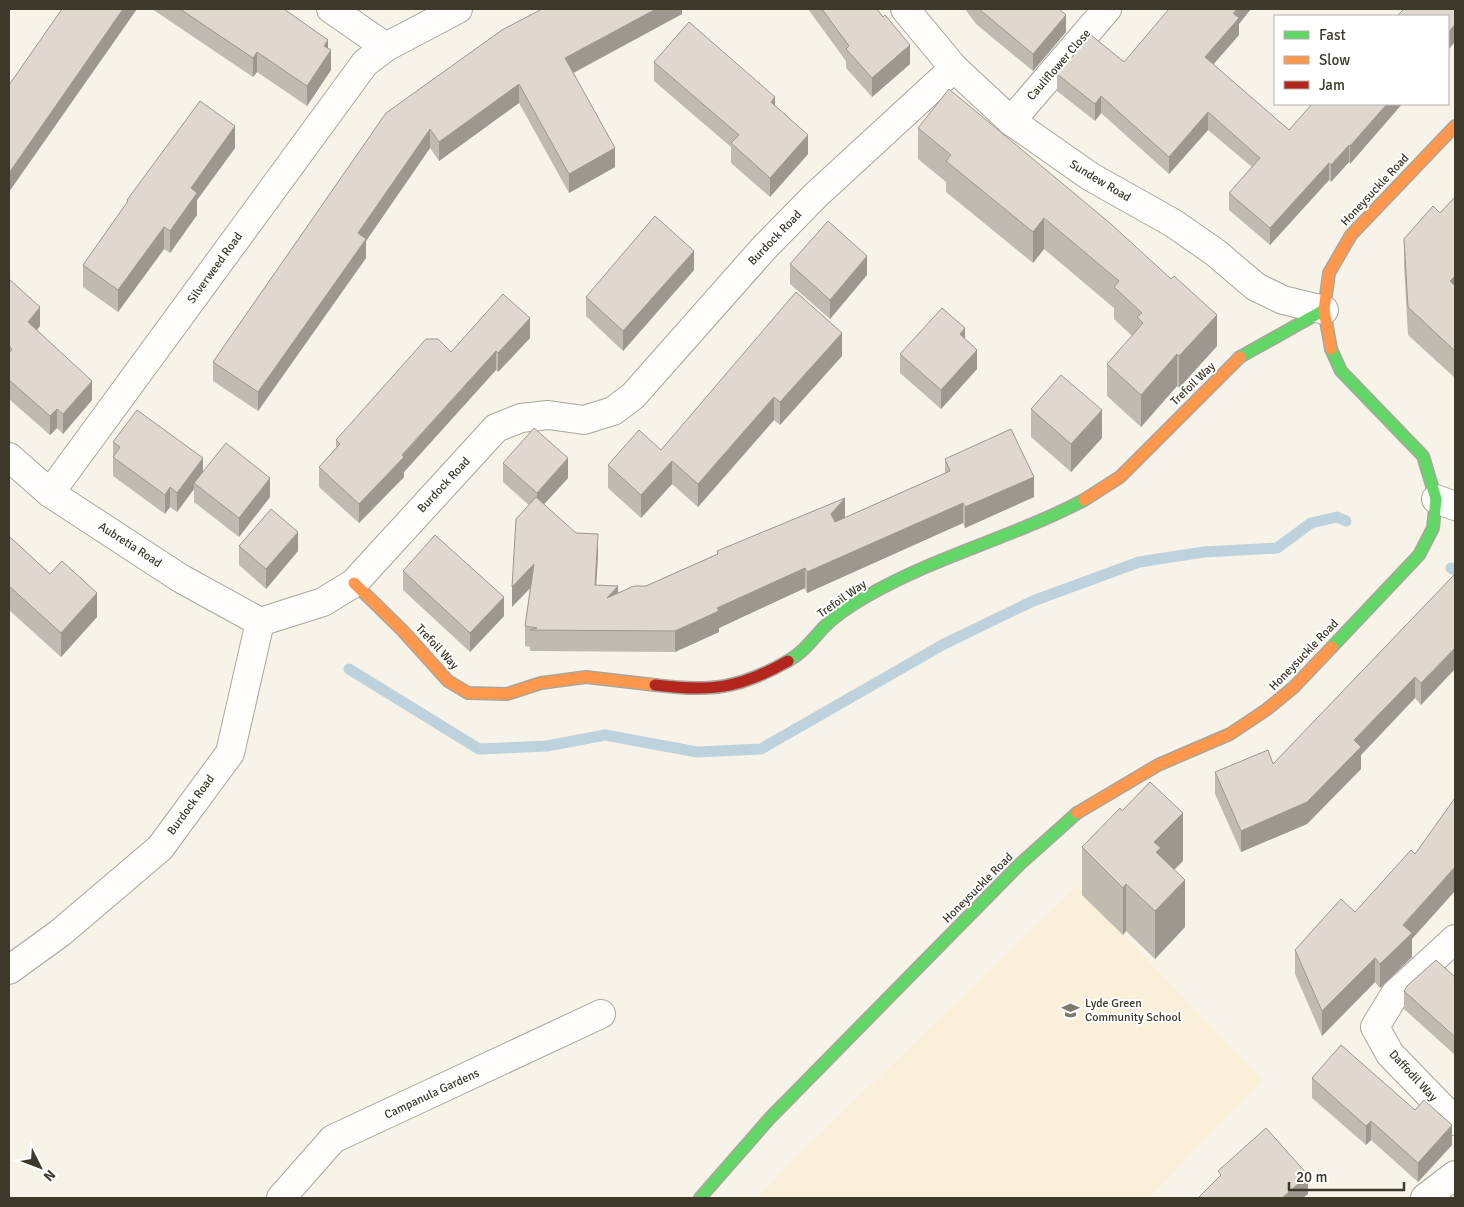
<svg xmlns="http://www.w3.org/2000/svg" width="1464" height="1207" viewBox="0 0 1464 1207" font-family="Signika,sans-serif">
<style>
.built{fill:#faefd8}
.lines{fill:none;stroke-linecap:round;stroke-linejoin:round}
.stream{stroke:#bdd2dd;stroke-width:11}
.street-casing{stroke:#aaa59b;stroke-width:30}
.fast-casing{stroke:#aaa59b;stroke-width:14}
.slow-casing{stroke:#aaa59b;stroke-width:14}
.jam-casing{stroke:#aaa59b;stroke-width:14}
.street{stroke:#fefdfc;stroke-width:28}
.fast{stroke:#63d668;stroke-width:11}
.slow{stroke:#ff974d;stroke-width:11}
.jam{stroke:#b3261e;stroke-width:11}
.wall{fill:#c1bab1}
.shaded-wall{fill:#9d9790}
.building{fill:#e0d8ce;stroke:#9d9790}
.labels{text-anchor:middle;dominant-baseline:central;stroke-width:4;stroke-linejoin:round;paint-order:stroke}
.street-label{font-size:12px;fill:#3e382a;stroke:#fff}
.poi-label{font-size:12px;fill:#3e382a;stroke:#fff;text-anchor:start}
</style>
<rect width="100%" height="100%" fill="#f8f3e8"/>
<path class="built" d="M1077,886L1262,1080L1149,1198H757L792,1161Z"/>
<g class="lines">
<g class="stream">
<path d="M1451,568L1455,570"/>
<path d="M349,669L479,749L547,746L605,735L697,752L761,749L944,644L1033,601L1139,562L1204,552L1277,548L1311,523L1337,517L1346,521"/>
</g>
<defs>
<g id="street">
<path d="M331,9L386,47"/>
<path d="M905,9L954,68L1011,121L1091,177L1173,223L1216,253L1256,287L1283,300L1324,310"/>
<path d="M1011,121L1107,9"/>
<path d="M9,457L50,493L180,578L260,622"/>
<path d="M50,493L365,63L386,47L458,9"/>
<path d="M1436,499L1455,506"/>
<path d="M260,622L323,602L354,583L496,428L521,418L548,415L584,420L613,411L633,396L764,248L816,195L954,68"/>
<path d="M1455,939L1395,994L1375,1027L1390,1054L1455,1121"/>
<path d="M9,970L60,933L160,848L230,753L260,622"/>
<path d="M281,1198L333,1139L601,1014"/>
<path d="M1425,1198L1455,1175"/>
</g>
<g id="fast">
<path d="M1331,349L1341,371L1423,456L1436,499L1433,528L1419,555L1332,647"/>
<path d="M1240,357L1324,310"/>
<path d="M788,661C804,652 812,640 824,627C835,616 853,604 867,596C936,556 1014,537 1084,500"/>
<path d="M700,1198L770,1118L1020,864L1077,813"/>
</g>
<g id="slow">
<path d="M1331,349L1324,310L1329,273L1351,235L1455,126"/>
<path d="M1084,500L1120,477L1240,357"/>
<path d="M354,583L403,631L448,681L468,693L507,694L541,683L586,677L655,685"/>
<path d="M1077,813L1158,765L1230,734L1266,710L1294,687L1332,647"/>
</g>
<path id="jam" d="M655,685C710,692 739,689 788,661"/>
</defs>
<use href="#street" class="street-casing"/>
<use href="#fast" class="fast-casing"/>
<use href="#slow" class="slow-casing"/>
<use href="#jam" class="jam-casing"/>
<use href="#street" class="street"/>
<use href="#fast" class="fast"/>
<use href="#slow" class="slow"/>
<use href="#jam" class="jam"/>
</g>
<g class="wall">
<path d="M152,9H284L328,49L331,70L307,106L257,72L253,77Z"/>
<path d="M682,9V14L574,73L615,167L569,193L519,103L439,161L430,148L366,241V258L258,411L213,381V362L386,113Z"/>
<path d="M808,9H877L910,64L872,97L846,68V61Z"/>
<path d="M965,9H1059L1066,32L1033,71L976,24Z"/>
<path d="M1239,24V35L1213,64L1289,130L1402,104L1350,164L1349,162L1331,182L1329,180L1270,245L1229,210V193L1252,167L1208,130L1169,174L1101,113L1095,121L1057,91V74L1124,62Z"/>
<path d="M654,62L775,105L808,154L770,197L731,163V147L654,81Z"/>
<path d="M949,89L1217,346L1179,388L1177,386L1141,427L1107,396V364L1132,336L1114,319V308L1044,249L1033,263L946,192V182L918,159V128Z"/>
<path d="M235,148L197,200V215L170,253L164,249L118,312L83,287V265L127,204V200Z"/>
<path d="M1455,197V378L1408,335L1404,266V239L1440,213Z"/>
<path d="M790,264L867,275L830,319L790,284Z"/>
<path d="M694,270L623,351L586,316V297Z"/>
<path d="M9,279L40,326L37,330L92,400L63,434L57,428L50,435L9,399Z"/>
<path d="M530,338L498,372L496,370L404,472V477L359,523L319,487V467L336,448V440L451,352Z"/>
<path d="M965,339L977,369L941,409L900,373V354Z"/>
<path d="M842,356L780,425L774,420L698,507L672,484L641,518L608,488V465L661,450Z"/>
<path d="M1031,409L1102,438L1071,472L1031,437Z"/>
<path d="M113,442L203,472L270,497L239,537L194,502V489L177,512L170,507L165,514L113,476Z"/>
<path d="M945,459L1034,497L965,528L963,523L807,593L805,588L719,628V632L675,652L530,651V647L525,646V626L530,588L512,607L529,505L503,482V463L568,478L544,504L598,555L596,585L618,593L646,586L717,554V551L845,518L945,473Z"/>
<path d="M9,536L97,617L61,657L9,610Z"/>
<path d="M239,546L298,551L266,589L239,565Z"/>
<path d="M403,571L504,616L470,652L403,590Z"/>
<path d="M1454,575L1421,705L1415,698L1361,755V769L1307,824L1241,852L1215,794V772L1273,764Z"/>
<path d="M1082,847L1183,861L1174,869L1185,927L1155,959L1126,931L1123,935L1082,895Z"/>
<path d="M1355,912L1412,939V957L1380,988L1375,982L1322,1036L1295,974V950Z"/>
<path d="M1455,977V1055L1404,1009V991Z"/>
<path d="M1312,1078L1452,1145L1418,1182L1371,1140L1366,1145L1312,1098Z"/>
</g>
<g class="shaded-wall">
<path d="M123,9H137L9,192V173Z"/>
<path d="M656,9H682V14L565,77V58Z"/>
<path d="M1237,9H1251L1239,24V35L1205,74V57Z"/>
<path d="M1066,15V32L1033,71V54Z"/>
<path d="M1455,24V42L1448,50V33Z"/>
<path d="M328,40V54L331,50V70L307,106V86L324,46Z"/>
<path d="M910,45V64L872,97V78Z"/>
<path d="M257,52V72L253,77V58Z"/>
<path d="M519,84V103L439,161V142Z"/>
<path d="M1101,96V113L1095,121V104Z"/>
<path d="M775,97V117L771,102Z"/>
<path d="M1387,104H1402L1350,164V146Z"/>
<path d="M1208,112V130L1169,174V157Z"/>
<path d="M235,126V148L197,200V215L170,253V231L191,188Z"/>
<path d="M430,129V148L366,241V258L258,411V392L358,233Z"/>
<path d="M808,135V154L770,197V178Z"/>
<path d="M1349,145V162L1331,182V165Z"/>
<path d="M615,148V167L569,193V174Z"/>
<path d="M1329,163V180L1270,245V228Z"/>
<path d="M1044,218V249L1033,263V232Z"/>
<path d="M164,227V249L118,312V290Z"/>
<path d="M694,251V270L623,351V331Z"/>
<path d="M867,256V275L830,319V300Z"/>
<path d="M1455,276V303L1450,281Z"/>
<path d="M40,307V326L28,341V322Z"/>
<path d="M1217,315V346L1179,388V356Z"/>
<path d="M530,318V338L498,372V353Z"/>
<path d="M965,328V347L960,334Z"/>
<path d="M842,333V356L780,425V402Z"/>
<path d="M977,350V369L941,409V390Z"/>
<path d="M496,351V370L404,472V477L359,523V504Z"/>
<path d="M1177,354V386L1141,427V395Z"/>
<path d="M92,381V400L63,434V414Z"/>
<path d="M774,397V420L698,507V484Z"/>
<path d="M57,409V428L50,435V416Z"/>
<path d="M1102,410V438L1071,472V444Z"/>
<path d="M203,458V477L194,483V489L177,512V493Z"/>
<path d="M568,458V478L537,512V493Z"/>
<path d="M672,461V484L641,518V495Z"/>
<path d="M1034,477V497L965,528V507Z"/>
<path d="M270,478V497L239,537V518Z"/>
<path d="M170,487V507L165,514V495Z"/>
<path d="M845,498V518L831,534V514Z"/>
<path d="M963,503V523L807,593V572Z"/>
<path d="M298,532V551L266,589V569Z"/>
<path d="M598,534V555L595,606V585Z"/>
<path d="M534,564V584L512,607V587Z"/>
<path d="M805,568V588L719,628V632L675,652V631L717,608Z"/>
<path d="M618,586V606L607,598Z"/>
<path d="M97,593V617L61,657V633Z"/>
<path d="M504,597V616L470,652V633Z"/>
<path d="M1455,648V669L1421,705V683Z"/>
<path d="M1415,677V698L1361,755V769L1307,824L1241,852V831L1354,740Z"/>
<path d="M1183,813V861L1161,883L1154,842Z"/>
<path d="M1455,867V891L1412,939V957L1380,988V964L1403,925Z"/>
<path d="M1185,880V927L1155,959V911Z"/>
<path d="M1126,884V931L1123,935V888Z"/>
<path d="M1375,958V982L1322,1036V1011Z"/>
<path d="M1371,1121V1140L1366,1145V1126Z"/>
<path d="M1452,1125V1145L1418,1182V1163Z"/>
<path d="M1308,1175V1194L1303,1198H1282Z"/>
</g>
<g class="building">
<path d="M62,9H123L9,173V85Z"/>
<path d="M180,9H284L328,40L324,46L331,50L307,86L257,52L253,58Z"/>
<path d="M542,9H656L565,58L615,148L569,174L519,84L439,142L430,129L358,233L366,239L258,392L213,362L386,113L502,30Z"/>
<path d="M822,9H877L883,17L885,15L910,45L872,78L846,49L849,46Z"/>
<path d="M979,9H1059L1066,15L1033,54Z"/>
<path d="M1169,9H1237L1233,13L1239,18L1205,57L1289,130L1312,104H1387L1350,146L1349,145L1331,165L1329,163L1270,228L1229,193L1260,158L1208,112L1169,157L1101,96L1095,104L1057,74L1091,35L1124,62Z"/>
<path d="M1404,9H1455V24L1448,33V16H1397Z"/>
<path d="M689,22L775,97L771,102L808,135L770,178L731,143L739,135L654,62Z"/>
<path d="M949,89L1111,224L1171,279L1174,276L1217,315L1179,356L1177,354L1141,395L1107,364L1143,323L1137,317L1142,313L1114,287L1119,281L1044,218L1033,232L946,161L951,155L918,128Z"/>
<path d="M200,101L235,126L191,188L197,193L170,231L164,227L118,290L83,265L128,201L127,200Z"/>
<path d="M1455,197V276L1450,281L1455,286V351L1408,307L1404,239L1433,206L1440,213Z"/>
<path d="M655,216L694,251L623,331L586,297Z"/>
<path d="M828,221L867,256L830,300L790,264Z"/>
<path d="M9,279L40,307L28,322L92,381L63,414L57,409L50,416L9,380V366L10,365L9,364V353L12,349L9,346Z"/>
<path d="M796,292L842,333L780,402L774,397L698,484L672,461L641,495L608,465L639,430L661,450Z"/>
<path d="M503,294L530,318L498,353L496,351L402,455L404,457L359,504L319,467L340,444L336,440L426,339H438L451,352Z"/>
<path d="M942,308L965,328L960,334L977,350L941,390L900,354Z"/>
<path d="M1061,375L1102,410L1071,444L1031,409Z"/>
<path d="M137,410L203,458L177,493L170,487L165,495L113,457L120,447L113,442Z"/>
<path d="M534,428L568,458L537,493L503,463Z"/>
<path d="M1011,429L1034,477L965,507L963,503L807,572L805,568L717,608L719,611L675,631L530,630L537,628L525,626L534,564L512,587L516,519L536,497L576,533L598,534L595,585L618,586L607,598L634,586H646L718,554L717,551L845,498L831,514L835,522L950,471L945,459Z"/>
<path d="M226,443L270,478L239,518L194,483Z"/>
<path d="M271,509L298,532L266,569L239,546Z"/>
<path d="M435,535L504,597L470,633L403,571Z"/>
<path d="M9,536L50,574L62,561L97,593L61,633L9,586Z"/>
<path d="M1454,575L1455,576V648L1421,683L1415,677L1354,740L1361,747L1307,802L1241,831L1215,772L1268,750L1273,764Z"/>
<path d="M1150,782L1183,813L1154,842L1161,848L1156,852L1185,880L1155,911L1126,884L1123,888L1082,847L1120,808L1122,811Z"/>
<path d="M1455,798V867L1403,925L1412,933L1380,964L1375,958L1322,1011L1295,950L1341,899L1355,912L1411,850L1415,854Z"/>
<path d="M1436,960L1455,977V1037L1404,991L1407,986Z"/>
<path d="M1341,1045L1415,1110L1424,1100L1452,1125L1418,1163L1371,1121L1366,1126L1312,1078Z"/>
<path d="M1266,1128L1308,1175L1282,1198H1198L1221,1175L1218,1171Z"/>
</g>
<defs>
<symbol id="school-bare" viewBox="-9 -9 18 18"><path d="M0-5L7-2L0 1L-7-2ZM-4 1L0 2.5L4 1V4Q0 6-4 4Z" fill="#7f796c" stroke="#fff" stroke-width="2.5" paint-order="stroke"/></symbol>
</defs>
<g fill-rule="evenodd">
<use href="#school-bare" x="1058" y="998" width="25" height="25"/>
</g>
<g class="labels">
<g class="street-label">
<text transform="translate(1059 65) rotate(-49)">Cauliflower Close</text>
<text transform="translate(1100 181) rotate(31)">Sundew Road</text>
<text transform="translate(1375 190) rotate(-47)">Honeysuckle Road</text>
<text transform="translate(775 238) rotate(-46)">Burdock Road</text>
<text transform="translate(215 268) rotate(-54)">Silverweed Road</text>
<text transform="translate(1193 384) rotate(-44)">Trefoil Way</text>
<text transform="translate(444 485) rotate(-47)">Burdock Road</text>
<text transform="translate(130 545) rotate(33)">Aubretia Road</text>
<text transform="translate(842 599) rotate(-35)">Trefoil Way</text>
<text transform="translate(437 647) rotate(47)">Trefoil Way</text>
<text transform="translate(1304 655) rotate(-46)">Honeysuckle Road</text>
<text transform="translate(191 805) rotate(-54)">Burdock Road</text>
<text transform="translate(978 888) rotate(-45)">Honeysuckle Road</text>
<text transform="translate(1413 1076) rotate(47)">Daffodil Way</text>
<text transform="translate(432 1094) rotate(-25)">Campanula Gardens</text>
</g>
<g class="poi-label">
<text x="1085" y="1003">Lyde Green<tspan x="1085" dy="14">Community School</tspan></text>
</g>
</g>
<rect width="1464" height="1207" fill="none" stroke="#3e382a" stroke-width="20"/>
<rect x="1274" y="15" width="175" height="90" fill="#ffffff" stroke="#b2afaa"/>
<rect x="1284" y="31" width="25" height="8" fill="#63d668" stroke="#b2afaa"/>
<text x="1319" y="40" font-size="15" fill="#3e382a">Fast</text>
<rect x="1284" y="56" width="25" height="8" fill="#ff974d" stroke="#b2afaa"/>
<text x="1319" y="65" font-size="15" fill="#3e382a">Slow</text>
<rect x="1284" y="81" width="25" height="8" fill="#b3261e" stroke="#b2afaa"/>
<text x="1319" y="90" font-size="15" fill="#3e382a">Jam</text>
<g transform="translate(40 1167) rotate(132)" stroke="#ffffff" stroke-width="4" paint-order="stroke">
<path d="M0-4L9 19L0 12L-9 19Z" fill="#3e382a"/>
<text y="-8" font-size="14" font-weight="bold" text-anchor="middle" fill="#3e382a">N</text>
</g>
<path d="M1289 1182v8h115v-8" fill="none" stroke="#3e382a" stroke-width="2.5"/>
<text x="1296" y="1182" font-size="15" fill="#3e382a" stroke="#ffffff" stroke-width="4" paint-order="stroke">20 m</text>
</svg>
